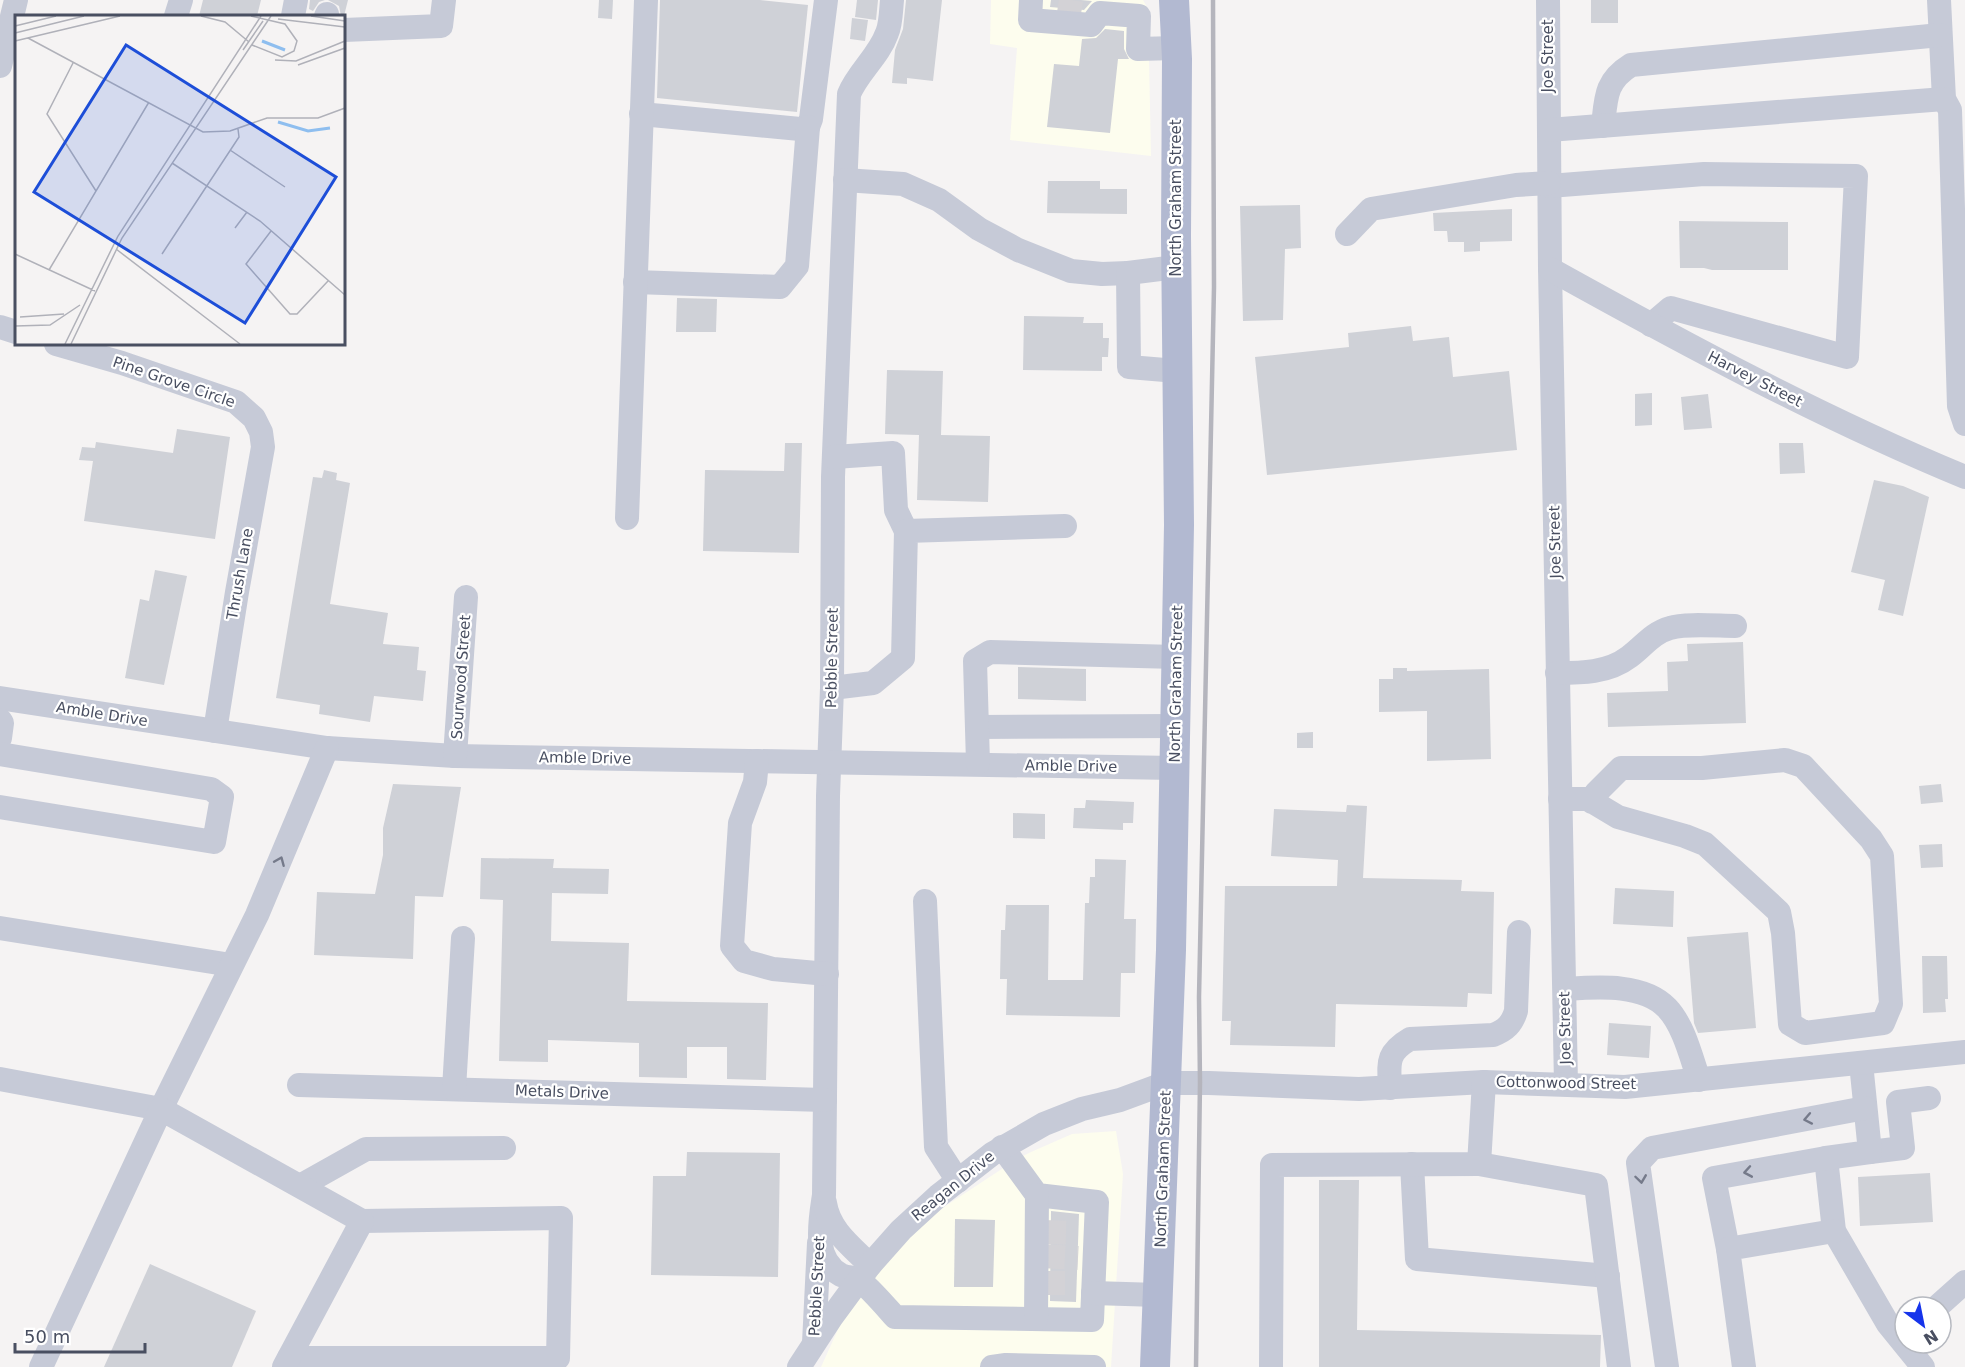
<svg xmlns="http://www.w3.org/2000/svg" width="1965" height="1367" viewBox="0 0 1965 1367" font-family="'DejaVu Sans',sans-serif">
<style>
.commercial{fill:#fdfdee}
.building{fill:#cfd1d7}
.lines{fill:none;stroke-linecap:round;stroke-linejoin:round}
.minor-tunnel{stroke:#d3d2d6;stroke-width:24;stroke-dasharray:24 12;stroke-linecap:butt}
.minor{stroke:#c6cad7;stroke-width:24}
.major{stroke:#b2b9d1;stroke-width:30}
.rail{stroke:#b5b5bd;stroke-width:4.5}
.oneway{stroke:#757a8a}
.labels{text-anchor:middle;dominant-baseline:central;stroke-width:4.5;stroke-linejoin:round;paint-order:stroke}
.street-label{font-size:15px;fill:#494f61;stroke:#fff}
.inset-river{fill:none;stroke:#8ebeef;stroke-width:3}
.inset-road{fill:none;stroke:#b0b1b9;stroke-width:1.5}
.view{fill:#1d4ed8;fill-opacity:0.15;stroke:#1d4ed8;stroke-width:3}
.inset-edge{fill:none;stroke:#494f61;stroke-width:3}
</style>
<rect width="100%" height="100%" fill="#f5f3f3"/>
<g class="commercial">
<path d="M991,0H1143L1148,9L1151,156L1010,140L1017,48L990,44Z"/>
<path d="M1116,1131L1123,1174L1111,1367H821L845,1314L896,1250L941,1209L1017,1159L1031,1152L1072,1134Z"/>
</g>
<g class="building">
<path d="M203,0H261L257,16H199Z"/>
<path d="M310,0H325L319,2L313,11L309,9Z"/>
<path d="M328,0H348L344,16H341L339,6Z"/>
<path d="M599,0H613L612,19L598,18Z"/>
<path d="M660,0H760L808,5L797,112L657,98Z"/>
<path d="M857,0H878L876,20L855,17Z"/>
<path d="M906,0H942L933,81L907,78V84L892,83L895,50L903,29Z"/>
<path d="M1051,0H1081L1092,1L1084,10L1050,7Z"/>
<rect x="1591" y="0" width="27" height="23"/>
<path d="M852,18L868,20L865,41L850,39Z"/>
<path d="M1105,29L1124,31V49L1129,59H1118L1110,133L1047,127L1054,64L1079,66L1082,39L1096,38Z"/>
<path d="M1048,181H1100V189H1127V214L1047,213Z"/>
<path d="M1300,205L1301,248L1285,249L1283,320L1243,321L1240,206Z"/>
<path d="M1512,209V241L1480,242V251L1464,252V242H1448L1447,231H1434L1433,213Z"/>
<path d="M1679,221L1788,222V270H1712L1704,268H1680Z"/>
<path d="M677,298L717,299L716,332H676Z"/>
<path d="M1024,316L1084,317L1083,323H1103V338H1109L1108,357H1102V371L1023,370Z"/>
<path d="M1411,326L1413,341L1449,337L1453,377L1509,371L1517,450L1267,475L1255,357L1349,347L1348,333Z"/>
<path d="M887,370L943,371L941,435L990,436L988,502L917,500L919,435L885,434Z"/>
<path d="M1652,393V425L1635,426V394Z"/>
<path d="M1708,394L1712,428L1684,430L1681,397Z"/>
<path d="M177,429L230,437L215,539L84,521L93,461L79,460L82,447L95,448L96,442L173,453Z"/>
<path d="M785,443H802L799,553L703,551L705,470L784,471Z"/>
<path d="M1779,443H1803L1805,473L1780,474Z"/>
<path d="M324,470L337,473L336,480L350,483L330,604L388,613L383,644L419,647L417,670L426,671L423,701L374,696L370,722L319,714L320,705L276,698L313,477L322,478Z"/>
<path d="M1874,480L1903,486L1929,497L1903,616L1878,610L1885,580L1851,572Z"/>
<path d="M155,570L187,576L164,685L125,678L140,599L149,601Z"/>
<path d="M1743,642L1746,723L1608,727L1607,693L1668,691L1667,662L1688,661L1687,644Z"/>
<path d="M1018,667L1086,669V701L1018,699Z"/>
<path d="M1393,668H1407V671L1489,669L1491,759L1427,761V711L1379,712V679H1393Z"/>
<path d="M1313,732V748H1297V733Z"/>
<path d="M393,784L461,787L443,897L415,896L413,959L314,955L317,892L375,894L383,855V828Z"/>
<path d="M1941,784L1943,802L1921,804L1919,786Z"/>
<path d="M1086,800L1134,802L1133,823H1123V830L1073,828L1074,808H1085Z"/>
<path d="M1347,805L1367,806L1363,878L1462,880L1461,891L1494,892L1492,994L1468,993L1467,1007L1336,1004L1335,1047L1230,1045L1231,1021H1222L1225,886H1337L1338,860L1271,856L1274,809L1346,812Z"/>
<path d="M1013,813L1045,814V839L1013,838Z"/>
<path d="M1942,844L1943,867L1921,868L1919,845Z"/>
<path d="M481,858L554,859L553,868L609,869L608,894L552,893L551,941L629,943L627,1001L768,1003L766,1080L727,1079V1047H687V1078L639,1077V1043L548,1040V1062L499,1061L503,900L480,899Z"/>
<path d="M1095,859L1126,860L1124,919H1136L1135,973H1121L1120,1017L1006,1015L1007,979H1000L1001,930H1005L1006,905H1049L1048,980H1083L1085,903H1089L1090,877H1095Z"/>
<path d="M1615,888L1674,891L1673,927L1613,924Z"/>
<path d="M1748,932L1756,1028L1698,1033L1694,1023L1687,937Z"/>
<path d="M1922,956H1947L1948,999H1945L1946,1012L1923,1013Z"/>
<path d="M1609,1023L1651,1026L1649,1058L1607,1055Z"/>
<path d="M687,1152L780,1153L778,1277L651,1275L653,1176H686Z"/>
<path d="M1930,1173L1933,1222L1860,1226L1858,1177Z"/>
<path d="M1319,1180H1359L1357,1330L1601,1335L1600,1367H1319Z"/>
<path d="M1051,1211L1079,1214L1076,1302L1050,1301Z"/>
<path d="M955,1219L995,1220L993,1287H954Z"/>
<path d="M150,1264L256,1311L232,1367H104Z"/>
</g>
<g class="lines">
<g class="minor-tunnel">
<path d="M1068,20L1071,0"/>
<path d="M1042,1232L1078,1233"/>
<path d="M1041,1256L1078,1258"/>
<path d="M1041,1283H1077"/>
</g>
<g class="minor">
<path d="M892,0C891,10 891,24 887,33C879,56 858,72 849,94L833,477L832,688L828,796L824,1195C820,1222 812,1259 841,1275C847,1278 854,1277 859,1280C869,1287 886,1307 895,1317L1092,1320L1097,1202L1037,1195L1002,1147"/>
<path d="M1031,0L1030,20L1091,25L1100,13L1139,16L1138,49L1176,48"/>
<path d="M1548,0L1550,269L1566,1084"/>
<path d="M1939,0L1944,99L1950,110L1959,406L1965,424"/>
<path d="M176,16L181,0"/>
<path d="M293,16L296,0"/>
<path d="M326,16L327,14"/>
<path d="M344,30L441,26L444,0"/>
<path d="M0,66L16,0"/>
<path d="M641,114L800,129L808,127L811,119L826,0"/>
<path d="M1603,126C1606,98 1605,81 1631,65L1940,35"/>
<path d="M1549,130L1944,99"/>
<path d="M845,180L903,184L939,200L979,229L1018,250L1071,271L1102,274L1128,273"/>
<path d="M1549,186L1704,174L1856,176L1847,357L1671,308L1651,325"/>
<path d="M1347,234L1371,209L1516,185L1549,183"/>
<path d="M1176,267L1128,273L1129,367L1177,371"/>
<path d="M1550,269C1685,344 1822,418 1965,477"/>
<path d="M635,282L780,287L797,266L808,127"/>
<path d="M0,327L16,332"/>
<path d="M56,344L122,363L236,402L254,418L261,432L263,447L237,592L215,731"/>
<path d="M834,457L893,453L896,510L906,531"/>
<path d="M627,518L646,0"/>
<path d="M1557,673C1581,673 1608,673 1629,657C1643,647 1652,633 1670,628C1686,623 1718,626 1735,626"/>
<path d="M832,688L873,683L903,658L906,531L1065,526"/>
<path d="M0,698L327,748L455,756L1174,768"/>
<path d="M0,720L2,723L0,738"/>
<path d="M977,727L1175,726"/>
<path d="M0,754L211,789L222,797L214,842L0,807"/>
<path d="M455,756L466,597"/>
<path d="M757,761L755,782L740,823L732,946L744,961L773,969L827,974"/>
<path d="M978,763L975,661L990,652L1176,657"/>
<path d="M1560,799H1588L1618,817L1685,836L1705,844L1779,912L1783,933L1790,1024L1805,1033L1883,1023L1891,1004L1882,856L1871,839L1803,766L1785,760L1702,768H1621L1596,793L1592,802"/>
<path d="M925,901L936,1147L958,1181"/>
<path d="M0,928L231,965"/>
<path d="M1565,989C1597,987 1643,983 1667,1008C1684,1026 1691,1057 1699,1080"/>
<path d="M0,1079L161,1109L257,915L327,748"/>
<path d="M299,1085L825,1100"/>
<path d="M1390,1088C1389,1063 1386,1053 1410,1039L1493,1035C1506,1030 1512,1024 1516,1011L1519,932"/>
<path d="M454,1089L463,938"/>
<path d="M1870,1152L1903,1148L1898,1102L1929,1098"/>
<path d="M1826,1158L1834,1231L1888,1324L1923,1367"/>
<path d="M1412,1164L1417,1259L1608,1276"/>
<path d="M1479,1164L1596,1185L1619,1367"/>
<path d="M300,1186L366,1149L504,1148"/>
<path d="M825,1203C829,1230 851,1246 870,1265"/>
<path d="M1728,1249L1714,1178L1826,1158L1870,1152L1861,1063"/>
<path d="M1093,1293L1158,1295"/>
<path d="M1937,1307L1965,1282"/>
<path d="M1036,1319L1037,1195"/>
<path d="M814,1343L819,1243"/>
<path d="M289,1358H558L561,1218L362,1221"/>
<path d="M41,1367L161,1109L362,1221L284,1367"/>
<path d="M799,1367L831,1318L870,1265L901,1230L938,1196L992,1154L1044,1124L1082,1109L1120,1100L1166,1083H1209L1359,1089L1484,1082L1625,1087L1965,1052"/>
<path d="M992,1367L1006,1365L1094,1367"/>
<path d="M1271,1367L1272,1165L1479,1164L1484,1082"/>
<path d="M1667,1367L1638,1163L1652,1148L1865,1108"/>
<path d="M1744,1367L1728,1249L1834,1231"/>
</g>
<path class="major" d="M1155,1367L1171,950L1179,525L1176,236L1177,59L1174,0"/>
<path class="rail" d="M1196,1367L1200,1082L1199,997L1214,287L1213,0"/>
</g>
<defs><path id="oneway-chevron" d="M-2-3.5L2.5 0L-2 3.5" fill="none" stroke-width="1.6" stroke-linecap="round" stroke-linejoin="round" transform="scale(1.5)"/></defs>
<g class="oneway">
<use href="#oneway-chevron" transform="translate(280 861) rotate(-67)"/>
<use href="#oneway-chevron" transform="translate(1808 1119) rotate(169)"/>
<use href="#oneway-chevron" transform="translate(1748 1172) rotate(170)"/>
<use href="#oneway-chevron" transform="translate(1641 1179) rotate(82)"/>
</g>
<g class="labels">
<g class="street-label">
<text transform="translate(1548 56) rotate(-90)">Joe Street</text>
<text transform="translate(1176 198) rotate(-90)">North Graham Street</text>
<text transform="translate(1755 379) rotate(27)">Harvey Street</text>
<text transform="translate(174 382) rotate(19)">Pine Grove Circle</text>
<text transform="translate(1555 542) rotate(-91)">Joe Street</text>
<text transform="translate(240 574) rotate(-80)">Thrush Lane</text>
<text transform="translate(832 658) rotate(-89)">Pebble Street</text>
<text transform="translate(461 677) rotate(-86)">Sourwood Street</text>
<text transform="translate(1176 684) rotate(-89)">North Graham Street</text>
<text transform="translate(102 714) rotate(9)">Amble Drive</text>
<text transform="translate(585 758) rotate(1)">Amble Drive</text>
<text transform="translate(1071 766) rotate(1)">Amble Drive</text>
<text transform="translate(1565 1028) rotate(-91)">Joe Street</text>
<text transform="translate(1566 1083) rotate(1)">Cottonwood Street</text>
<text transform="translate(562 1092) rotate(2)">Metals Drive</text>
<text transform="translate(1163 1169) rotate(-88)">North Graham Street</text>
<text transform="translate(953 1186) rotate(-39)">Reagan Drive</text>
<text transform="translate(817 1286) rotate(-87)">Pebble Street</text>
</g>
</g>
<g transform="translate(15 15)">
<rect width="330" height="330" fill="#f5f3f3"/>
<path class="inset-river" d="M247,26L270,35M263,107L293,116L315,113"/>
<path class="inset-road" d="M186,1L210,7L234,27M236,1L270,9L282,26L279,36L267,42L237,30M296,1L330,6M263,4L330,12M0,11L41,1M0,18L69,1M13,23L188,117L215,116L252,103H303L330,93M0,26L105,1M228,35L248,6M260,45L281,46L330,26M58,48L32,99L81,176M283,50L330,33M215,135L270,172M157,148L245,206L330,280M220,213L232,197M256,216L231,249L275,299H282L313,266M101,234L225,329M0,239L80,276M147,239L224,122L223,114M34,255L134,87M5,302L49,299M0,311L35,310L65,290M50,329L103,221L246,1M56,329L107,223L256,1"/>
<path class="view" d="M111,30L321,162L230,308L19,177Z"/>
<rect width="330" height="330" class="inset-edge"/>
</g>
<g transform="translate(1923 1325) rotate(148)"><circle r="28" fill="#ffffff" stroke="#b6b9c0" stroke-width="1.5"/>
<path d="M0-4.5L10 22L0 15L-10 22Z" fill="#1634eb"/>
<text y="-9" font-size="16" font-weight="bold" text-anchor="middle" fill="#494f61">N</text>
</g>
<path d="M15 1343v9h130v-9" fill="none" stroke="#494f61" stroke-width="3"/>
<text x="24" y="1343" font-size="18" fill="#494f61" stroke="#ffffff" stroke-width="4.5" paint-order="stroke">50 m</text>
</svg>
